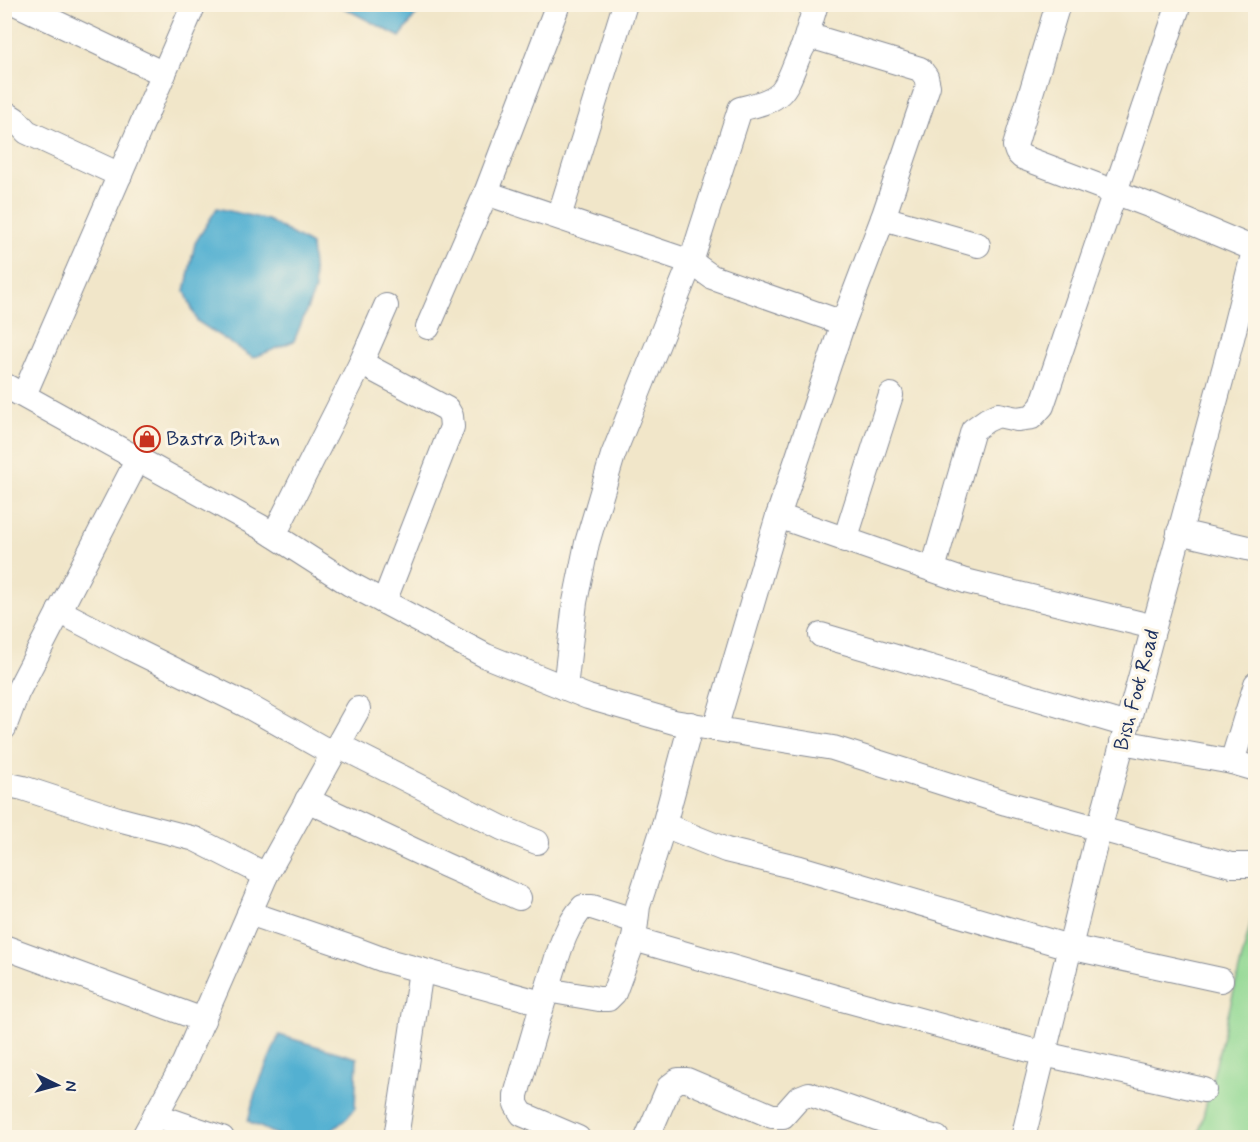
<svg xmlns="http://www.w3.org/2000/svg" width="1260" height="1142" viewBox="0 0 1260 1142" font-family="Mynerve,sans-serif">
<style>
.green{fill:#91d893;stroke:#568478;stroke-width:1.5}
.water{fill:#53b0d1;stroke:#377098;stroke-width:1.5}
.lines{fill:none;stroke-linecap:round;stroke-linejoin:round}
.minor-casing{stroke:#868a94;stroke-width:26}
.minor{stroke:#fff;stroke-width:24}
.labels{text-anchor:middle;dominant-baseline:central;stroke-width:6;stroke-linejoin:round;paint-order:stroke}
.poi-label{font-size:21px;fill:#1b2f5e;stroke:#fcf5e5;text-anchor:start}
.street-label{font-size:21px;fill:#1b2f5e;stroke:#fcf5e5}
</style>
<rect width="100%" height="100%" fill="#fcf5e5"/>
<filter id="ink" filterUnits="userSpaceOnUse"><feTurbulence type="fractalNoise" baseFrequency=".0167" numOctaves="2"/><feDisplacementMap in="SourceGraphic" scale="12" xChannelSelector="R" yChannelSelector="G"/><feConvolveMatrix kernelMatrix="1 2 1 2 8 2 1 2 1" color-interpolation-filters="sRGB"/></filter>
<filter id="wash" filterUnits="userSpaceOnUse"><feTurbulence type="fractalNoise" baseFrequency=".008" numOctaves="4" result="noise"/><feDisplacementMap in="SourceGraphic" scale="24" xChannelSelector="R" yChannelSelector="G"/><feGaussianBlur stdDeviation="1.35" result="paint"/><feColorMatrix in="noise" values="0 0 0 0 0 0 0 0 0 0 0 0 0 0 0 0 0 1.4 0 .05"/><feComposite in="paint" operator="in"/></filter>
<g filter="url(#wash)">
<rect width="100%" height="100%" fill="#f1e6c9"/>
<path class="green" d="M1255,905V1137H1198Z"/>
<g class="water">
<path d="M338,5H423L400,37Z"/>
<path d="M217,208L268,220L311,245L315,290L294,341L253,358L197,321L185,291L195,243Z"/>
<path d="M279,1035L357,1058L355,1108L347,1118L324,1137H281L248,1121L255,1093Z"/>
</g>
</g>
<g filter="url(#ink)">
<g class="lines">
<defs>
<g id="minor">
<path d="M17,4L164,74"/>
<path d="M1058,4L1015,146L1017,152L1022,157L1154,207L1254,249"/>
<path d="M804,44L816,4"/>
<path d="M4,112L15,119L27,132L120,175"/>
<path d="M486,193L691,262L712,277L843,323"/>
<path d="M559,217L625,4"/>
<path d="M883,218L978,245"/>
<path d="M428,327L486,193L558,4"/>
<path d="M361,363L447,409L451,416L452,427L384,602"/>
<path d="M4,385L261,527L350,584L486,656L588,697L674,722L833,748L1006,803L1231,865H1256"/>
<path d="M24,395L194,4"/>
<path d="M778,516L965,581L1154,627"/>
<path d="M1179,532L1256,550"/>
<path d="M274,535L361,363L386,306"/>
<path d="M845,540L891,395"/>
<path d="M933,569L973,430L987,420L998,415L1017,419L1032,417L1042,406L1179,4"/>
<path d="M59,611L130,648L246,705L333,754"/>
<path d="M821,635L1127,725"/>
<path d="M565,688L575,602L587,543L613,455L691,262L740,109C754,105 769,103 780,93C793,81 798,45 810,40C813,38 816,39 820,39L920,69L926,77L928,86L883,218L843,323L778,516L715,729"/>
<path d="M4,728L17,693L138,459"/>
<path d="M1122,742L1232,762L1256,769"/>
<path d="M338,745L502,828L537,842"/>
<path d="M1232,762L1256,684"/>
<path d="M4,784L23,788L118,819L195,839L266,875"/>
<path d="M307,800L445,865L519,898"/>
<path d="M664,825L726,850L800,868L1069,947L1221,980"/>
<path d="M249,913L352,948L384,960L542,1003"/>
<path d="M634,939L842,999L1044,1054L1204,1090"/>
<path d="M4,947L203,1020"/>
<path d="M547,990L599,999H608L614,993L634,939L638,906L664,825L691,724"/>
<path d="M155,1115L222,1138"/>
<path d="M143,1138L184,1063L266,875L358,709"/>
<path d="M396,1138L421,970"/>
<path d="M578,1138L522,1114L516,1104V1095C528,1054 539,1014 552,974C559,951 566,925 583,907H592L636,921"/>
<path d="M647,1138L669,1087L678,1080H687L772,1116H783L799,1098L809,1094L916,1132L937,1138"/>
<path d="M1023,1138L1099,829L1226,362L1256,243"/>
</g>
</defs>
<use href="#minor" class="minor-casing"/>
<use href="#minor" class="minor"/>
</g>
</g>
<defs>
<symbol id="shop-ring" viewBox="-11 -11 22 22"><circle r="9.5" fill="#fcf5e5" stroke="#c8321e" stroke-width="1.5"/><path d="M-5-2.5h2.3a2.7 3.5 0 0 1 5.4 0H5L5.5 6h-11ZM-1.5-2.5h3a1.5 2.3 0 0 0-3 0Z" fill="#c8321e"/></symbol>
</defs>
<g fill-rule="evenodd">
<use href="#shop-ring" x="132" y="424" width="30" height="30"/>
</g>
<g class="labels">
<g class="poi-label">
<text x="166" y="439">Bastra Bitan</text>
</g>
<g class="street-label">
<text transform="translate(1137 690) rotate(-75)">Bish Foot Road</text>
</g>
</g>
<rect width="1260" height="1142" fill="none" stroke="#fcf5e5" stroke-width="24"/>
<g transform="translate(57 1085) rotate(95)" stroke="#fcf5e5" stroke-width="4.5" paint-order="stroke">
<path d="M0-4.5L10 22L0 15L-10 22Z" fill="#1b2f5e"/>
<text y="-9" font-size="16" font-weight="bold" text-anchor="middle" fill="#1b2f5e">N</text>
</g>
</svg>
